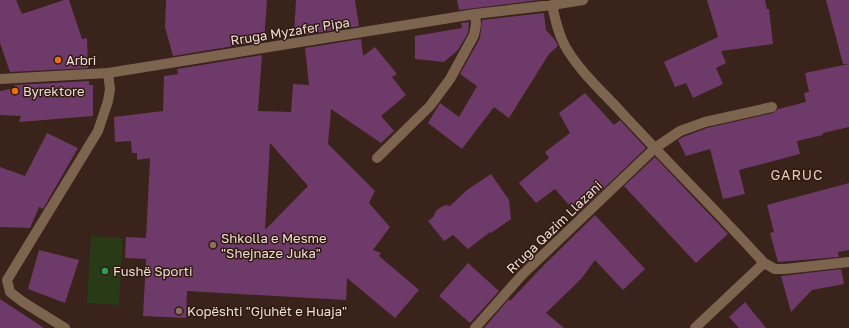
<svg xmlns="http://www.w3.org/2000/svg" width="849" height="328" viewBox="0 0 849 328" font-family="'Golos Text',sans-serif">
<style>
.green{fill:#283a16}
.building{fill:#6e3a69;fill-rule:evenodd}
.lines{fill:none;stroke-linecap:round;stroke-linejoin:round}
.minor{stroke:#7d644f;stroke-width:10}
.food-dot{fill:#e8710a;stroke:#301a10;stroke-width:1.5}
.education-dot{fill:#8d6e63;stroke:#301a10;stroke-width:1.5}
.leisure-dot{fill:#2e9e5b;stroke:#301a10;stroke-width:1.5}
.labels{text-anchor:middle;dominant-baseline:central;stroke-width:3;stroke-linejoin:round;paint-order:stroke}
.street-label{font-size:13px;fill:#eeded7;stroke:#301a10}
.poi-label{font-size:13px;fill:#eeded7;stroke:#301a10;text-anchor:start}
.neighbourhood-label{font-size:14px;letter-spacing:1px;fill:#e8c9bd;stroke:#301a10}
</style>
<rect width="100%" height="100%" fill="#3a231a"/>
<path class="green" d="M91,236L123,238L119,305L87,303Z"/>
<g class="building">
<path d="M0,0H16L22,14L64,0H69L82,39L87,38L88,68L10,72L0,43Z"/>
<path d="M166,0H267L264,41L173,56L165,27Z"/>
<path d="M296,0H355L359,26L304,35L303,31L294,33Z"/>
<path d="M457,0H539L459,10Z"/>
<path d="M707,0H765L767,9H769L773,44L721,51L726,63L716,68L723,84L693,98L686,83L675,87L664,62L718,37Z"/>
<path d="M826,0H849V64H843Z"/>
<path d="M544,13L546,30L555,40L558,46L549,54L509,118L494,107L462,149L428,123L440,103L459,117L477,86L460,74L480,38L482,20Z"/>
<path d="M469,22L468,33L458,50L444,62L415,59V36L462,28L461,23Z"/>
<path d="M361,39L363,56L375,47L397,74L392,77L406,95L381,116L394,131L381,143L331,109L328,144L375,191L369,203L390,227L373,250L381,253L379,256L419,290L395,318L347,278L346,300L187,291L186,318L143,316L146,259L125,258L126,237L146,238L150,158L137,160V153H132L131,141L115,142L114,117L163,111L164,76L178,74L177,69L262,55L258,111L291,112L293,84L309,85L305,48ZM270,143L308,186L265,230Z"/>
<path d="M849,64V127L823,133V135L797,141L800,154L739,170L745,194L723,199L710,149L686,156L678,140L683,137L707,128L773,113L778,109L806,102L804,93L809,92L805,73Z"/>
<path d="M89,81V85H93V116L19,122L21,116L0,115V91L15,88L14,85Z"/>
<path d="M585,93L614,125L620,120L646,148L577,214L555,189L536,203L519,183L549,158L545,152L570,133L559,113Z"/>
<path d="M47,133L78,148L43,209L39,207L30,228L0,227V167L25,176Z"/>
<path d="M655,157L728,234L696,263L624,186Z"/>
<path d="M491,174L509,200L511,219L491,233L490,232L468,249L453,235L444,241L428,221L433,217L436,211L441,207L446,205L450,206L467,190Z"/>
<path d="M849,183V250L838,252L839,257L778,262L770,233L774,232L767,205Z"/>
<path d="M595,215L645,269L623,290L595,260L581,279L546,313L564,328H484L509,299L510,301L543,266Z"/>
<path d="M39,250L79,260L65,303L28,289Z"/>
<path d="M468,263L499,291L470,323L439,296Z"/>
<path d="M841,269L844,284L812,290L791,312L781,276Z"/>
<path d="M0,299L44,328H0Z"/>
<path d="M745,302L766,328H739L729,317Z"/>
</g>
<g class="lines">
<g class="minor">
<path d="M552,5C555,19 558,33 565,46C579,71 603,92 622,113C669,164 718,212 764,263L775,269H785L849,262"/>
<path d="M0,79L108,73L475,14L552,5L583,0"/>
<path d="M377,158L430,106L450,79L474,35L476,24L475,14"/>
<path d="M65,328L23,302L10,292L7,280L98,131L108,101L110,89L108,73"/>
<path d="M475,328L522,275L655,148L680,131L705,122L772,107"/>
<path d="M695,328L764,263"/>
</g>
</g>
<g class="food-dot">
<circle cx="58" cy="60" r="4"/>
<circle cx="15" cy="91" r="4"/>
</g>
<g class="education-dot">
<circle cx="213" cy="245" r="4"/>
<circle cx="179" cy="311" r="4"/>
</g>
<circle class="leisure-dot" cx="105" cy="271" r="4"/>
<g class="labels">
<g class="street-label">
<text transform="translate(290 31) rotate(-9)">Rruga Myzafer Pipa</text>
<text transform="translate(554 227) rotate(-44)">Rruga Qazim Llazani</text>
</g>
<g class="poi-label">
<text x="66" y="60">Arbri</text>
<text x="23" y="91">Byrektore</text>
<text x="221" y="238">Shkolla e Mesme<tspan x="221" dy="15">"Shejnaze Juka"</tspan></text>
<text x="113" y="271">Fushë Sporti</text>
<text x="187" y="311">Kopështi "Gjuhët e Huaja"</text>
</g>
<g class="neighbourhood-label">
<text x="797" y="174">GARUC</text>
</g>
</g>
</svg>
